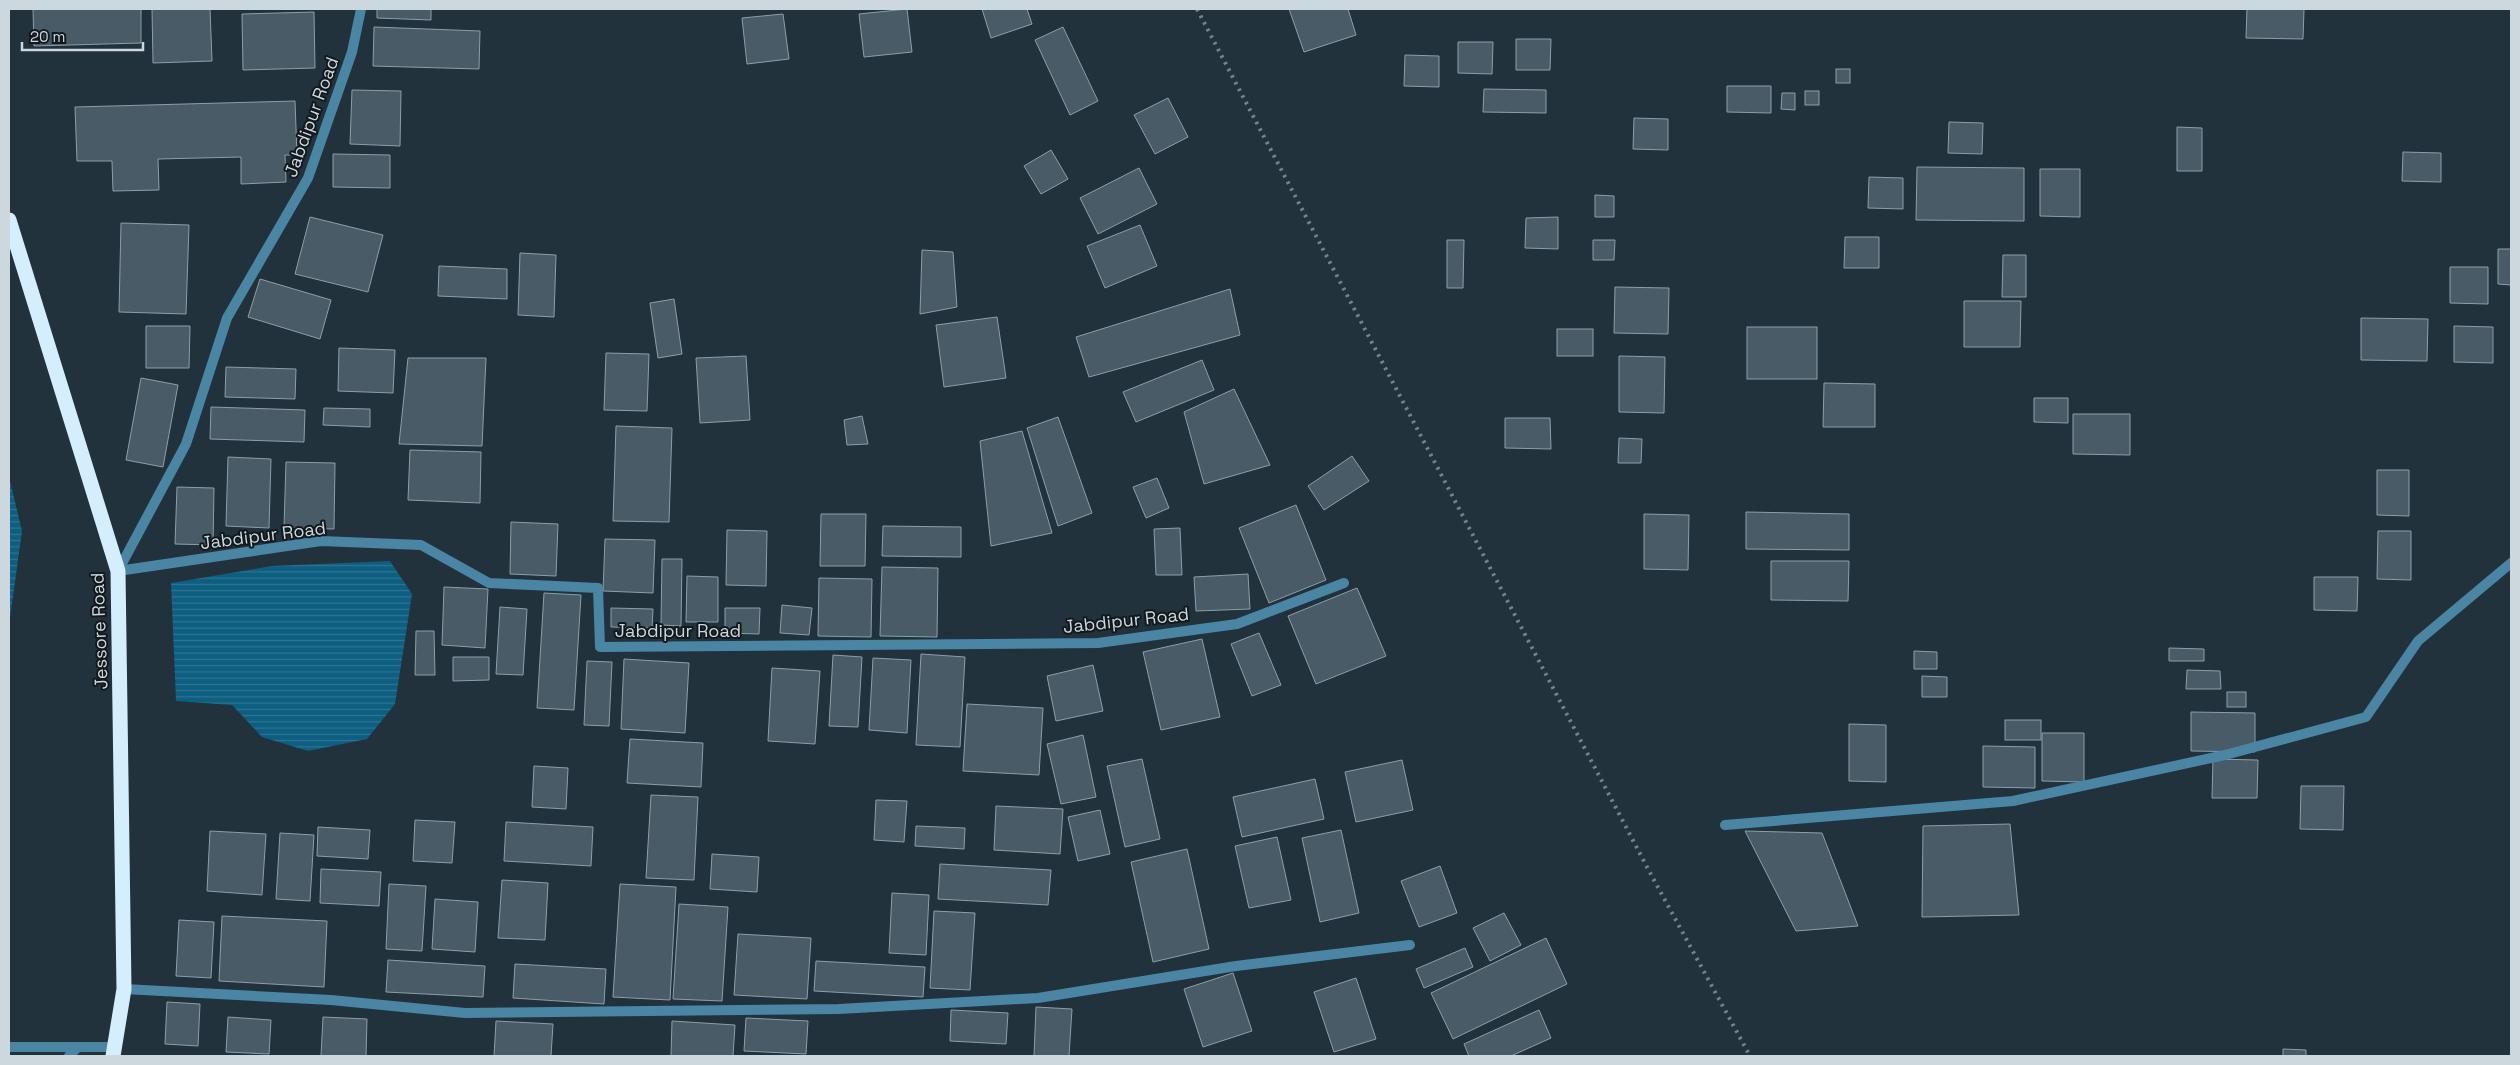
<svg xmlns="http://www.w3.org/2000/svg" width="2520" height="1065" viewBox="0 0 2520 1065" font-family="'Space Grotesk',sans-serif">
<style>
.water{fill:url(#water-rules)}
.building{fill:#495b66;stroke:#8b9faa}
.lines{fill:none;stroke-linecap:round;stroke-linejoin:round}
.street{stroke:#4b85a4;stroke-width:10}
.highway{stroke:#d4eefd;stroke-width:15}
.rail{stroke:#74828a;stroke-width:4;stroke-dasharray:2.5 5;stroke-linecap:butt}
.labels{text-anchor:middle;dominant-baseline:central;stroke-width:4;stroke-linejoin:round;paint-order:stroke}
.street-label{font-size:18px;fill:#cdd7de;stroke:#11191d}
</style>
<defs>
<pattern id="water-rules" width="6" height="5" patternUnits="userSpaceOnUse" patternTransform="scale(1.25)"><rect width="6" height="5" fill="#0d5e80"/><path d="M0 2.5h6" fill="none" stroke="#2f7492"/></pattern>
</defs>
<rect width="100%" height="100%" fill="#21323c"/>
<g class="water">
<path d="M9,477L22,531L9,625Z"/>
<path d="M390,561L412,594L395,704L367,739L308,751L262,737L232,705L176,701L171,583L272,566Z"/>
</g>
<g class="building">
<path d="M33,9H141V43L34,46Z"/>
<path d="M152,9H210L212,61L153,63Z"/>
<path d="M377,9H431V20L377,18Z"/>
<path d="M907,9L912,52L864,57L859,14Z"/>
<path d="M982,9H1027L1032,24L991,38Z"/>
<path d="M1289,9H1348L1356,35L1304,52Z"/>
<path d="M2247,9H2304L2303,39L2246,38Z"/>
<path d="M314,12L315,68L243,70L242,14Z"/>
<path d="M783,14L789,59L747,64L742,18Z"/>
<path d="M374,27L480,31L479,69L373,66Z"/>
<path d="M1063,27L1098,101L1070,115L1035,40Z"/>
<path d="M1516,39H1551L1550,70H1516Z"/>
<path d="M1458,42H1493L1492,74L1458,73Z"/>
<path d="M1405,55L1439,56V87L1404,86Z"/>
<rect x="1836" y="69" width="14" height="14"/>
<path d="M1727,86H1771V113L1727,112Z"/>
<path d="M1484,89L1546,90V113L1483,112Z"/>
<path d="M352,90L401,91L400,146L350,144Z"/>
<rect x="1805" y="91" width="14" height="14"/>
<path d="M1782,93H1795V110L1781,109Z"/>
<path d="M1168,98L1188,137L1155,154L1134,115Z"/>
<path d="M295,101L297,155H285L286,182L241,184V157L158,159L159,190L113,191L112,161H77L75,107Z"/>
<path d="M1634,118L1668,119V150L1633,149Z"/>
<path d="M1949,122L1983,123L1982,154L1948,153Z"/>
<path d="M2177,127L2202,128V171H2177Z"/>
<path d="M1051,150L1068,179L1041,194L1024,166Z"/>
<path d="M2403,152L2441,153V182L2402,181Z"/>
<path d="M333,154L390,155V188L333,187Z"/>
<path d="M1917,167L2024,168V221L1916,220Z"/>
<path d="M1139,168L1157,204L1098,234L1080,198Z"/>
<path d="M2040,169H2080V217L2040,216Z"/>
<path d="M1869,177L1903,178V209L1868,208Z"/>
<path d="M1595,195L1614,196V217H1595Z"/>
<path d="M310,217L383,235L368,292L295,274Z"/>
<path d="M1558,217V249L1525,248L1526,218Z"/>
<path d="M121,223L189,225L186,314L119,312Z"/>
<path d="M1140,225L1157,266L1105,288L1087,246Z"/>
<path d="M1845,237H1879V268H1844Z"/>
<path d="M1447,240H1464L1463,288H1447Z"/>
<path d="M1593,240H1615L1614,260H1593Z"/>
<path d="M2498,249H2511V285L2498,284Z"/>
<path d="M922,250L953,252L957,307L920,314Z"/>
<path d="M520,253L556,255L554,317L518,315Z"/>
<path d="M2003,255H2026V297H2002Z"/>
<path d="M439,266L507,269V299L438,296Z"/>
<path d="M2450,267H2488V304L2450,303Z"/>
<path d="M260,279L331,300L320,339L248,317Z"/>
<path d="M1615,287L1669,288L1668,334L1614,333Z"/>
<path d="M1230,289L1240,335L1089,377L1076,337Z"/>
<path d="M674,299L682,354L658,358L650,303Z"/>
<path d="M1964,301H2021L2020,347H1964Z"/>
<path d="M997,317L1006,378L944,387L936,325Z"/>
<path d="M2361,318L2428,319L2427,361L2361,360Z"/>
<path d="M146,326H190L189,368H146Z"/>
<path d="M2454,326L2493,327V363L2454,362Z"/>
<rect x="1747" y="327" width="70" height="52"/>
<rect x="1557" y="329" width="36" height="27"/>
<path d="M339,348L395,350L393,393L338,391Z"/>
<path d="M606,353L649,354L647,411L604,410Z"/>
<path d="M746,356L750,420L700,423L696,358Z"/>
<path d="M1619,356L1665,357L1664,413L1619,412Z"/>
<path d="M408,358H486L482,446L399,444Z"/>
<path d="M1202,360L1214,390L1136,422L1123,392Z"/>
<path d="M226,367L296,369L295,399L225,397Z"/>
<path d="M141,378L178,385L163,467L126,460Z"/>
<path d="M1824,383L1875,384V427H1823Z"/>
<path d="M1234,389L1270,465L1204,484L1184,412Z"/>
<path d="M2034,398H2068V423L2034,422Z"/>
<path d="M211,407L305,410L304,442L210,439Z"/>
<path d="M324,408L370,409V427L323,425Z"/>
<path d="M2073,414H2130V455L2073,454Z"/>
<path d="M862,416L868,444L847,445L844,420Z"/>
<path d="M1058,417L1092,513L1058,526L1027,428Z"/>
<path d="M1505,418H1550L1551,449L1505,448Z"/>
<path d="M616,426L672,428L669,522L613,521Z"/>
<path d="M1022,431L1052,533L991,546L980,441Z"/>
<path d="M1619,438L1642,439L1641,463H1618Z"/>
<path d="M410,450L481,452L480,503L408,500Z"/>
<path d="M1352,456L1369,481L1324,510L1308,486Z"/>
<path d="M228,457L271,459L269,528L226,526Z"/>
<path d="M286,462L335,463L334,529L284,528Z"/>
<path d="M2377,470H2409V516L2377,515Z"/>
<path d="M1157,478L1169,508L1146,518L1133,487Z"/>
<path d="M177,487L214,488L213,545L175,544Z"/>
<path d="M1296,505L1326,580L1269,603L1239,528Z"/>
<path d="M1746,512L1849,514V550L1746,549Z"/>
<path d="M821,514H866L865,566H820Z"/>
<path d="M1644,514L1689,515L1688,570L1644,569Z"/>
<path d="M511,522L558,524L556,576L510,574Z"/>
<path d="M883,526L961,527V557L882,556Z"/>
<path d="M1180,528L1182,575H1156L1154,529Z"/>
<path d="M727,530L767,531L766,586L726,585Z"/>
<path d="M2378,531H2411V580L2377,579Z"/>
<path d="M605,539L655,540L653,593L603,591Z"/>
<path d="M662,559H682L681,626L661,625Z"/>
<path d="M1771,561H1849L1848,601L1771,600Z"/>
<path d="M882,567L938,568L937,637L880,636Z"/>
<path d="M1248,574L1250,609L1196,611L1194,577Z"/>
<path d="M687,576L718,577V622H686Z"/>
<path d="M2314,577H2358L2357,611L2314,610Z"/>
<path d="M819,578L872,579L871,637L818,636Z"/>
<path d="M444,587L488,589L485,648L442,645Z"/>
<path d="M1357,588L1386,656L1316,684L1288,616Z"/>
<path d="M544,593L581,595L574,710L537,708Z"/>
<path d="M782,605L812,608L809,635L780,633Z"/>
<path d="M500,607L527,609L523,675L496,674Z"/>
<path d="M611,608L653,609L652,628L611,627Z"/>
<path d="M725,608H760L759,634L725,633Z"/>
<path d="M416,631H434L435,675H415Z"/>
<path d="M1259,633L1281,685L1252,696L1231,644Z"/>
<path d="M1202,639L1220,717L1161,730L1143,652Z"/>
<path d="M2169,648L2204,649V661H2169Z"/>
<path d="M1914,651L1937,652V669H1914Z"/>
<path d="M921,654L965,657L960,747L916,745Z"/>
<path d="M833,655L862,657L858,727L829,726Z"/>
<path d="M453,657H489V680L453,681Z"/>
<path d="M873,658L911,660L907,733L869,730Z"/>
<path d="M624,659L689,663L685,733L621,729Z"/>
<path d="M587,661L612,662L609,726L584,725Z"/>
<path d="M1093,665L1103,711L1056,721L1047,676Z"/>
<path d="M772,668L820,671L815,744L768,741Z"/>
<path d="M2187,670L2220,671L2221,689H2186Z"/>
<path d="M1922,676L1947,677V697H1922Z"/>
<rect x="2227" y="692" width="19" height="15"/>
<path d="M967,704L1043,708L1039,775L963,771Z"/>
<path d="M2191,712L2255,713V752L2191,751Z"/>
<rect x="2005" y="720" width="36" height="20"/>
<path d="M1849,724L1886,725V782L1849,781Z"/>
<path d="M2042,733H2084V782L2042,781Z"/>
<path d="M1083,735L1096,797L1061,804L1047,744Z"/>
<path d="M630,739L703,743L701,787L627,783Z"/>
<path d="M1983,746L2035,747V788L1983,787Z"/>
<path d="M1142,759L1160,839L1125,847L1107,766Z"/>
<path d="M2213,759L2258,760L2257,798H2212Z"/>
<path d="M1402,760L1413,810L1356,822L1345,772Z"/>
<path d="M534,766L568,768L566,809L532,807Z"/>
<path d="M1315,779L1324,819L1242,837L1233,797Z"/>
<path d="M2301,786H2344L2343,830L2300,829Z"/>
<path d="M651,795L698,797L694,880L646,878Z"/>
<path d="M876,800L907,801L904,842L874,840Z"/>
<path d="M996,806L1063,809L1060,854L994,850Z"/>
<path d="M1100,810L1110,854L1078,861L1068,817Z"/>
<path d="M415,820L455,822L452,863L413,861Z"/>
<path d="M506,822L593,827L591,866L504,861Z"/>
<path d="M2010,824L2019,915L1922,917L1923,826Z"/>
<path d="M916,826L965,828L964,849L915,846Z"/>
<path d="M318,827L370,830L368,859L317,856Z"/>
<path d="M1341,830L1359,913L1320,922L1302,838Z"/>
<path d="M210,831L266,834L262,895L207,891Z"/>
<path d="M1745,831L1822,833L1858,926L1796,931Z"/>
<path d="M280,833L314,835L310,901L276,899Z"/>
<path d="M1277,837L1291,900L1249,908L1235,846Z"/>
<path d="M1187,849L1209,949L1153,962L1131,862Z"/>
<path d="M712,854L759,857L757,892L710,889Z"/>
<path d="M940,864L1051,870L1048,905L938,899Z"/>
<path d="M1440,866L1457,913L1419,927L1401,881Z"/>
<path d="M321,869L381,872L379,906L320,903Z"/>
<path d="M502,880L548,883L545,940L498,938Z"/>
<path d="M389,884L426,886L422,951L386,949Z"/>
<path d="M620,884L676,887L670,1000L613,997Z"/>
<path d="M892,893L929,895L926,955L889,953Z"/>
<path d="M435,899L478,902L475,952L432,949Z"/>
<path d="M679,904L728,907L722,1001L673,999Z"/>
<path d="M934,911L975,913L970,990L930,988Z"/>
<path d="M1504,913L1521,945L1490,961L1473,928Z"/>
<path d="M222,916L327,921L324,987L219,981Z"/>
<path d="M179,920L214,922L211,978L176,976Z"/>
<path d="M738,934L811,938L807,999L734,995Z"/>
<path d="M1546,938L1567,984L1453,1039L1431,993Z"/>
<path d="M1465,948L1473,967L1424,988L1416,969Z"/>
<path d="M388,960L485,966L483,997L386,992Z"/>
<path d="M816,961L925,967L923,997L814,991Z"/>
<path d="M515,964L606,969L604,1004L513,998Z"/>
<path d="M1233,973L1252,1031L1203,1047L1184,989Z"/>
<path d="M1356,978L1376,1039L1334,1052L1314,992Z"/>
<path d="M167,1002L200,1004L198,1046L165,1044Z"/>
<path d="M1036,1007L1072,1009L1069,1056H1034Z"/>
<path d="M951,1010L1008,1013L1006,1044L950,1041Z"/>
<path d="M1539,1010L1551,1038L1511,1056H1469L1464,1044Z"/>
<path d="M228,1017L271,1020L269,1054L226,1052Z"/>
<path d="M323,1017L367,1019L366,1056H321Z"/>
<path d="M746,1018L808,1021L806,1054L744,1051Z"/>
<path d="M496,1021L553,1024L551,1056H494Z"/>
<path d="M672,1021L735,1025L733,1056H671Z"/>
<path d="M2283,1049L2306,1050V1056H2283Z"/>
</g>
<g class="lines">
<g class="street">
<path d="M361,9L352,52L308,178L227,318L186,444L118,571L321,541L421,545L489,583L598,588L600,647L1098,643L1237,624L1344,583"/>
<path d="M1725,825L2013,801L2225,755L2366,717L2418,641L2511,563"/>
<path d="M124,989L331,1000L465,1013L839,1009L1038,998L1236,966L1410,945"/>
<path d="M9,1047H115"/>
<path d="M69,1056L78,1047"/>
</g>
<path class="highway" d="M9,220L118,571L124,989L113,1056"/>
<path class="rail" d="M1197,9L1648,869L1750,1056"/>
</g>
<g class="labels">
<g class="street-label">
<text transform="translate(311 117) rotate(-70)">Jabdipur Road</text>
<text transform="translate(263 535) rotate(-7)">Jabdipur Road</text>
<text transform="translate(1126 620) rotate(-6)">Jabdipur Road</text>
<text x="678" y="630">Jabdipur Road</text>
<text transform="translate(99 631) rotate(-92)">Jessore Road</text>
</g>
</g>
<rect width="2520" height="1065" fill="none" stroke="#cdd7de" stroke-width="20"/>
<path d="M22 42v8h121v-8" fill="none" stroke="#cdd7de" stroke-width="2.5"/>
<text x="30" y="42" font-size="15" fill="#cdd7de" stroke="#11191d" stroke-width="4" paint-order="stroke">20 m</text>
</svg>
